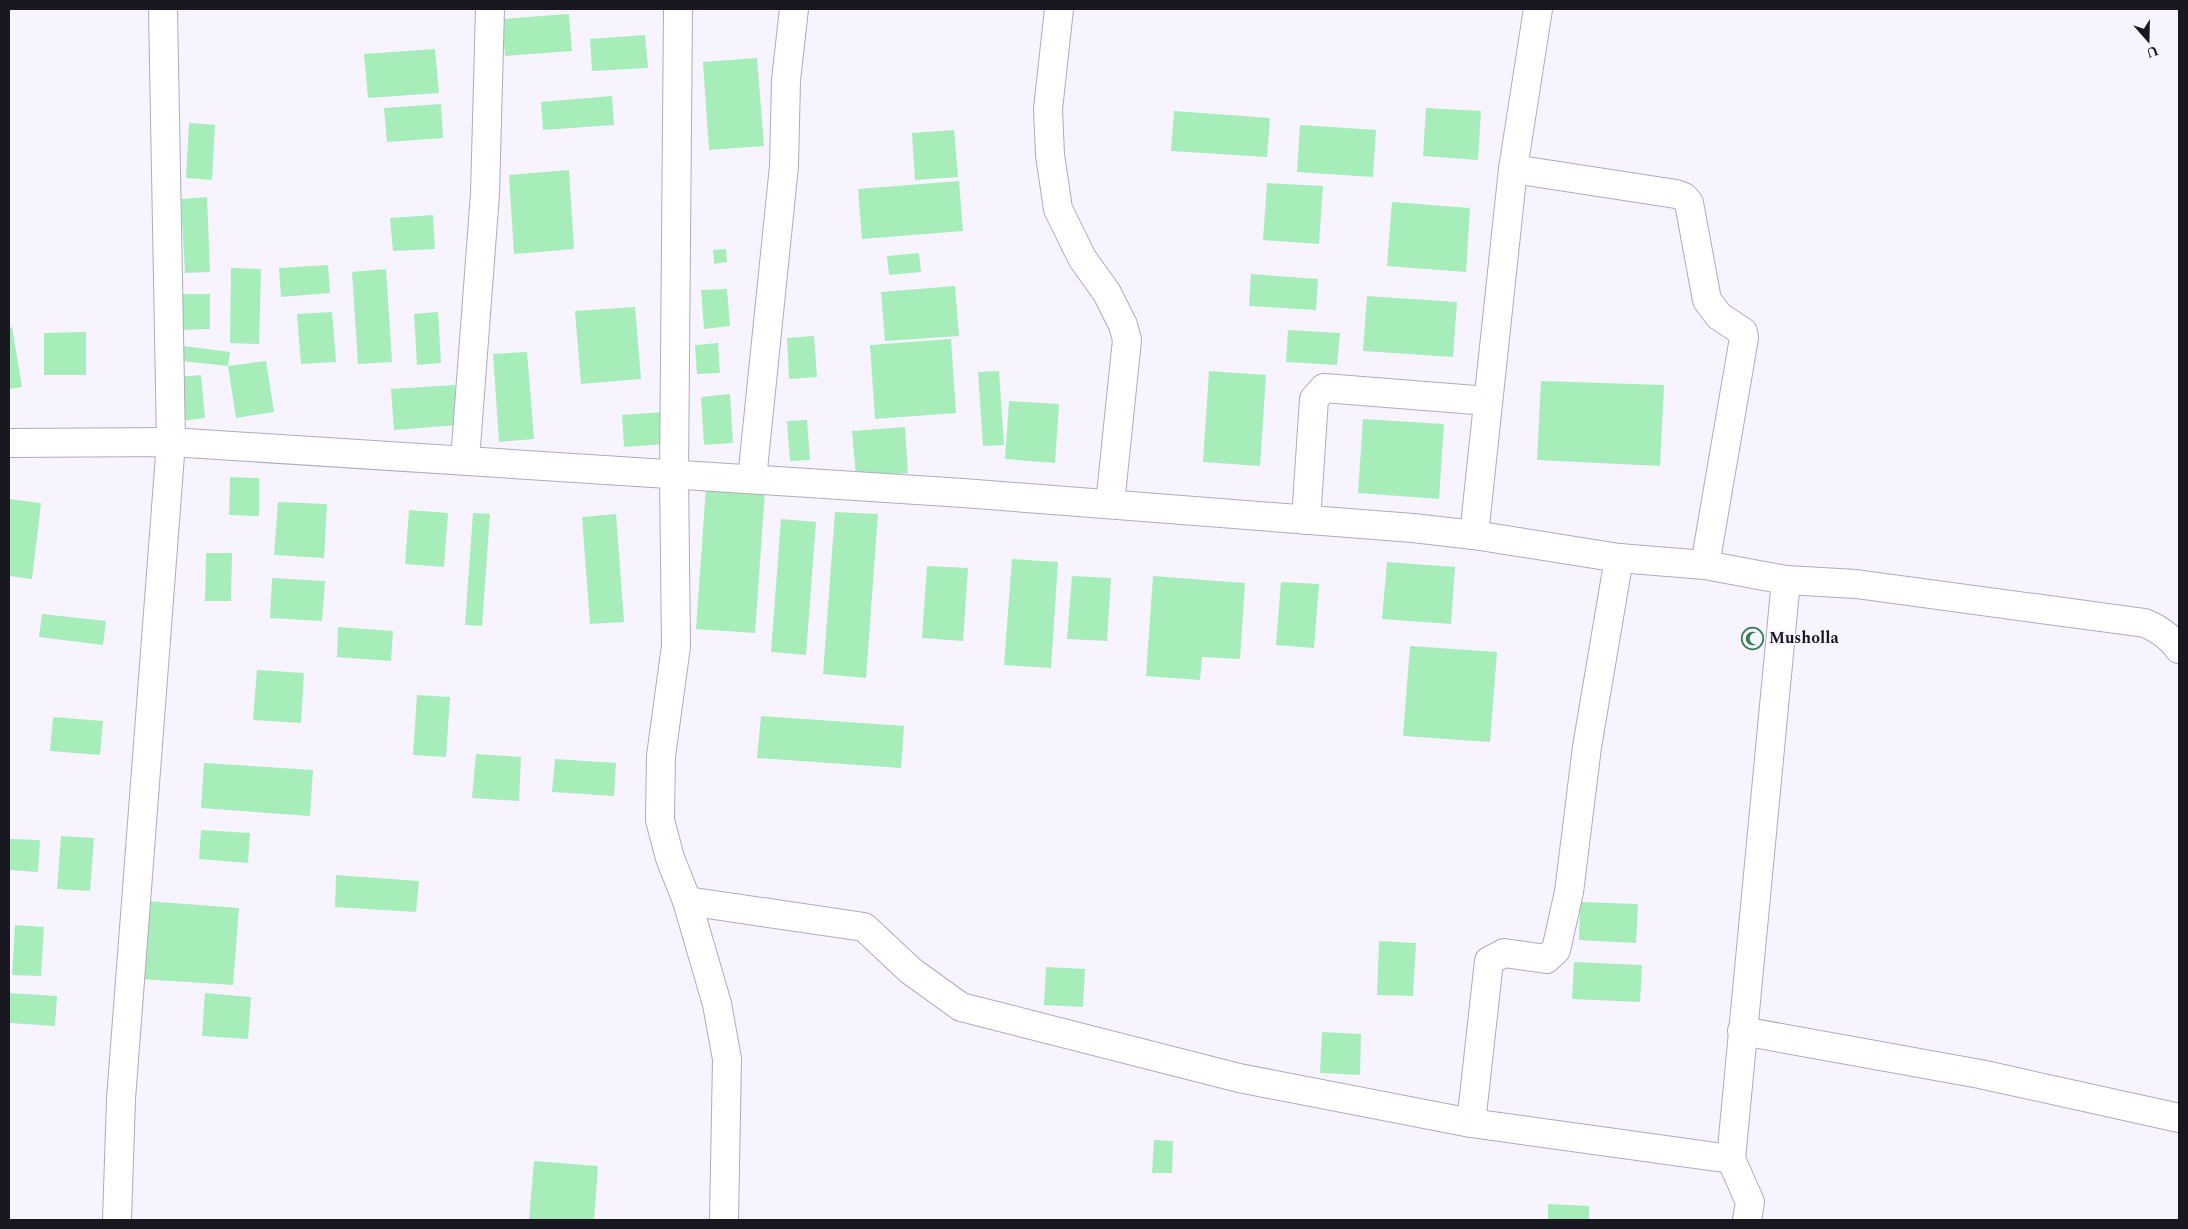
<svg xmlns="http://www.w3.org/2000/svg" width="2188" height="1229" viewBox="0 0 2188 1229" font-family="Spectral,serif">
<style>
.building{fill:#a7edb9}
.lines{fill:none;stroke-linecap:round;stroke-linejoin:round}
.street-casing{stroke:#afaac1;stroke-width:30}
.secondary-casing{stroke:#afaac1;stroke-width:30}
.street{stroke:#fff;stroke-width:28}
.secondary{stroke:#fff;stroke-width:28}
.labels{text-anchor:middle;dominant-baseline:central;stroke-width:4;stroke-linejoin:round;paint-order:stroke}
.poi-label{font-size:16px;font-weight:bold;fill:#191720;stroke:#f7f4ff;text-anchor:start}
</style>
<rect width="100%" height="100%" fill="#f7f4ff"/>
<g class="building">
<path d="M569,14L572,51L505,56L502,19Z"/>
<path d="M645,35L648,68L592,71L590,39Z"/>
<path d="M435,49L439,93L368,98L364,54Z"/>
<path d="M757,58L764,146L709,150L703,62Z"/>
<path d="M612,96L614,125L543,130L541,102Z"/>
<path d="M441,104L443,138L387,142L384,108Z"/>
<path d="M1426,108L1481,111L1478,160L1423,156Z"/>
<path d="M1174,111L1270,118L1267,157L1171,151Z"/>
<path d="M189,123L215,125L212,180L186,178Z"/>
<path d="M1300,125L1376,130L1373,177L1297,172Z"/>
<path d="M954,130L958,177L915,180L912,133Z"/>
<path d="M569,170L574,249L514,254L509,175Z"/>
<path d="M959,181L963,231L862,239L858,189Z"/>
<path d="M1267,183L1323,186L1319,244L1263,240Z"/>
<path d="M207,197L210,272L185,273L181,199Z"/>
<path d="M1392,202L1470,208L1466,272L1387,266Z"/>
<path d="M433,215L435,249L393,251L390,218Z"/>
<path d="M726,249L727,262L714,264L713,250Z"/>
<path d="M919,253L921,272L889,275L887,256Z"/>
<path d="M328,265L330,293L281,297L279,268Z"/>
<path d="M231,268L261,269L259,344L230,343Z"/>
<path d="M386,269L392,362L358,364L352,272Z"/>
<path d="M1251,274L1318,279L1316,310L1249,306Z"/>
<path d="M955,286L959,336L885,341L881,292Z"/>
<path d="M727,289L730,326L704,329L701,290Z"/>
<path d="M182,294H210V329L182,330Z"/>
<path d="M1367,296L1457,302L1453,357L1363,351Z"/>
<path d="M635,307L641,379L581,384L575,311Z"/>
<path d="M332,312L336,362L301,364L297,314Z"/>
<path d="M438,312L441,363L417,365L414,314Z"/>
<path d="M12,327L22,387L9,389V328Z"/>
<path d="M1288,330L1340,333L1337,365L1286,362Z"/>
<path d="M86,332V375H44V333Z"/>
<path d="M814,336L817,377L789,379L787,338Z"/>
<path d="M951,339L956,413L875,419L870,345Z"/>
<path d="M718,343L720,373L697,374L695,345Z"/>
<path d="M184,346L230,352L228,366L182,361Z"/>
<path d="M527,352L534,439L499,442L493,354Z"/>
<path d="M266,361L274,412L236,418L228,366Z"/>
<path d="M999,371L1004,445L983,446L978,372Z"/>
<path d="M1209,371L1266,375L1260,466L1203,462Z"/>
<path d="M201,375L205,418L180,421L176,377Z"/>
<path d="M1541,381L1664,385L1660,466L1537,460Z"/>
<path d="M455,385L458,425L394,430L391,389Z"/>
<path d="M730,394L733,443L704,445L701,397Z"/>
<path d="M1009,401L1059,404L1055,463L1005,459Z"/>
<path d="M663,412L665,444L624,447L622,415Z"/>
<path d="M1363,419L1444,424L1439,499L1358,493Z"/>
<path d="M807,420L810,460L790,461L787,421Z"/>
<path d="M905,427L908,473L856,477L852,431Z"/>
<path d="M230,477L259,478V516L229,515Z"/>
<path d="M706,487L765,491L755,633L696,629Z"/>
<path d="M9,499L41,503L32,579L9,576Z"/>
<path d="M278,502L327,504L324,558L274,555Z"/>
<path d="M409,510L448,513L444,567L405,564Z"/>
<path d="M835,512L878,514L866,678L823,674Z"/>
<path d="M473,513L490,514L482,626L465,625Z"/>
<path d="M616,514L624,622L590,624L582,517Z"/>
<path d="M781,519L816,522L806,655L771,652Z"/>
<path d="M206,553H232L231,601H205Z"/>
<path d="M1012,559L1058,562L1051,668L1004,665Z"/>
<path d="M1387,562L1455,567L1451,624L1382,619Z"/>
<path d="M927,566L968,568L963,641L922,638Z"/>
<path d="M1072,576L1111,578L1107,641L1067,639Z"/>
<path d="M1153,576L1245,583L1240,659L1202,657L1200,680L1146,676Z"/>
<path d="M272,578L325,581L322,621L270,618Z"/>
<path d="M1281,582L1319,584L1314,648L1276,645Z"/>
<path d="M42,614L106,621L103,645L39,637Z"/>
<path d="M338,627L393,631L391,661L337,657Z"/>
<path d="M1410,646L1497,652L1490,742L1403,736Z"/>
<path d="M257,670L304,673L301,723L253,720Z"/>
<path d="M417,695L450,697L446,757L413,755Z"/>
<path d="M761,716L904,726L901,768L757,758Z"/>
<path d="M53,717L103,721L100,755L50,751Z"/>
<path d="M476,754L521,757L519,801L472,798Z"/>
<path d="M555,759L616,763L614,796L552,792Z"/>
<path d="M204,763L313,770L310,816L201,808Z"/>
<path d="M201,830L250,833L248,863L199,859Z"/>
<path d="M61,836L94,838L90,891L57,889Z"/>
<path d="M10,839L40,840L38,872L9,870Z"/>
<path d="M336,875L419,881L416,912L335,907Z"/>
<path d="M146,901L239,908L233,985L140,979Z"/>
<path d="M1580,902L1638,904L1636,943L1579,940Z"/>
<path d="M15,925L44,927L41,976L12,975Z"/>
<path d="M1379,941L1416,943L1413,996L1377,995Z"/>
<path d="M1574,962L1642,965L1640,1002L1572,999Z"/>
<path d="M1046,967L1085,969L1083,1007L1044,1005Z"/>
<path d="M9,993L57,996L55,1026L9,1023Z"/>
<path d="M205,993L251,997L248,1039L202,1036Z"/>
<path d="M1322,1032L1361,1034L1360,1075L1320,1073Z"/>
<path d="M1154,1140L1173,1141L1172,1173H1152Z"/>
<path d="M534,1161L598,1166L594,1220H529Z"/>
<path d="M1548,1204L1589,1206V1220H1548Z"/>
</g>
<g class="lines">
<defs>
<g id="street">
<path d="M678,9L674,474L676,646L661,756L660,820L670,858L687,901L717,1004L727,1059L724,1220"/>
<path d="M1059,9L1048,109L1050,155L1058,209L1082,258L1107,293L1123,325L1127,340L1110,504"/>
<path d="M1513,169L1676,194L1684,197L1689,203L1707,300L1719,316L1743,332L1744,338L1705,565"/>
<path d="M465,460L485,194L490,9"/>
<path d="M752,479L784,166L786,80L794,9"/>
<path d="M1306,520L1314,399L1324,388L1488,401"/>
<path d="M1474,535L1513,169L1538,9"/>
<path d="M687,901L864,927L911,971L961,1007L1239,1078L1471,1123L1731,1159"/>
<path d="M1742,1031L1980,1074L2179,1118"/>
<path d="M1471,1123L1489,961L1504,953L1546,959L1556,950L1569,892L1587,747L1619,558"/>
<path d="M117,1220L121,1099L171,442L163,9"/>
<path d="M1747,1220L1750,1202L1731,1159L1786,580"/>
</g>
<path id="secondary" d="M9,443L171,442L963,493L1413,528L1474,535L1619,558L1705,565L1786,580L1856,584L2145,623C2159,629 2170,636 2179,649"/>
</defs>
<use href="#street" class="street-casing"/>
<use href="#secondary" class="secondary-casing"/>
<use href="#street" class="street"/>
<use href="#secondary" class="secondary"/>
</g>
<defs>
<symbol id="mosque-ring" viewBox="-11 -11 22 22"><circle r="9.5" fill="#f7f4ff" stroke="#347f4d" stroke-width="1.5"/><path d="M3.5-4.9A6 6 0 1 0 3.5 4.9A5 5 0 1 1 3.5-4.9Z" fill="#347f4d"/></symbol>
</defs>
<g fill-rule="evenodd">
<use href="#mosque-ring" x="1740" y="626" width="25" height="25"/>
</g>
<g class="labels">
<g class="poi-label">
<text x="1769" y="638">Musholla</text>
</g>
</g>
<rect width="2188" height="1229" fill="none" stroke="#191720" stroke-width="20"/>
<g transform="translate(2148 40) rotate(160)" stroke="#f7f4ff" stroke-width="4" paint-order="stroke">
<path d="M0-4L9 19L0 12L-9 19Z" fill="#191720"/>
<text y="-8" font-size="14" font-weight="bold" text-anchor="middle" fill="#191720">U</text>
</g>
</svg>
